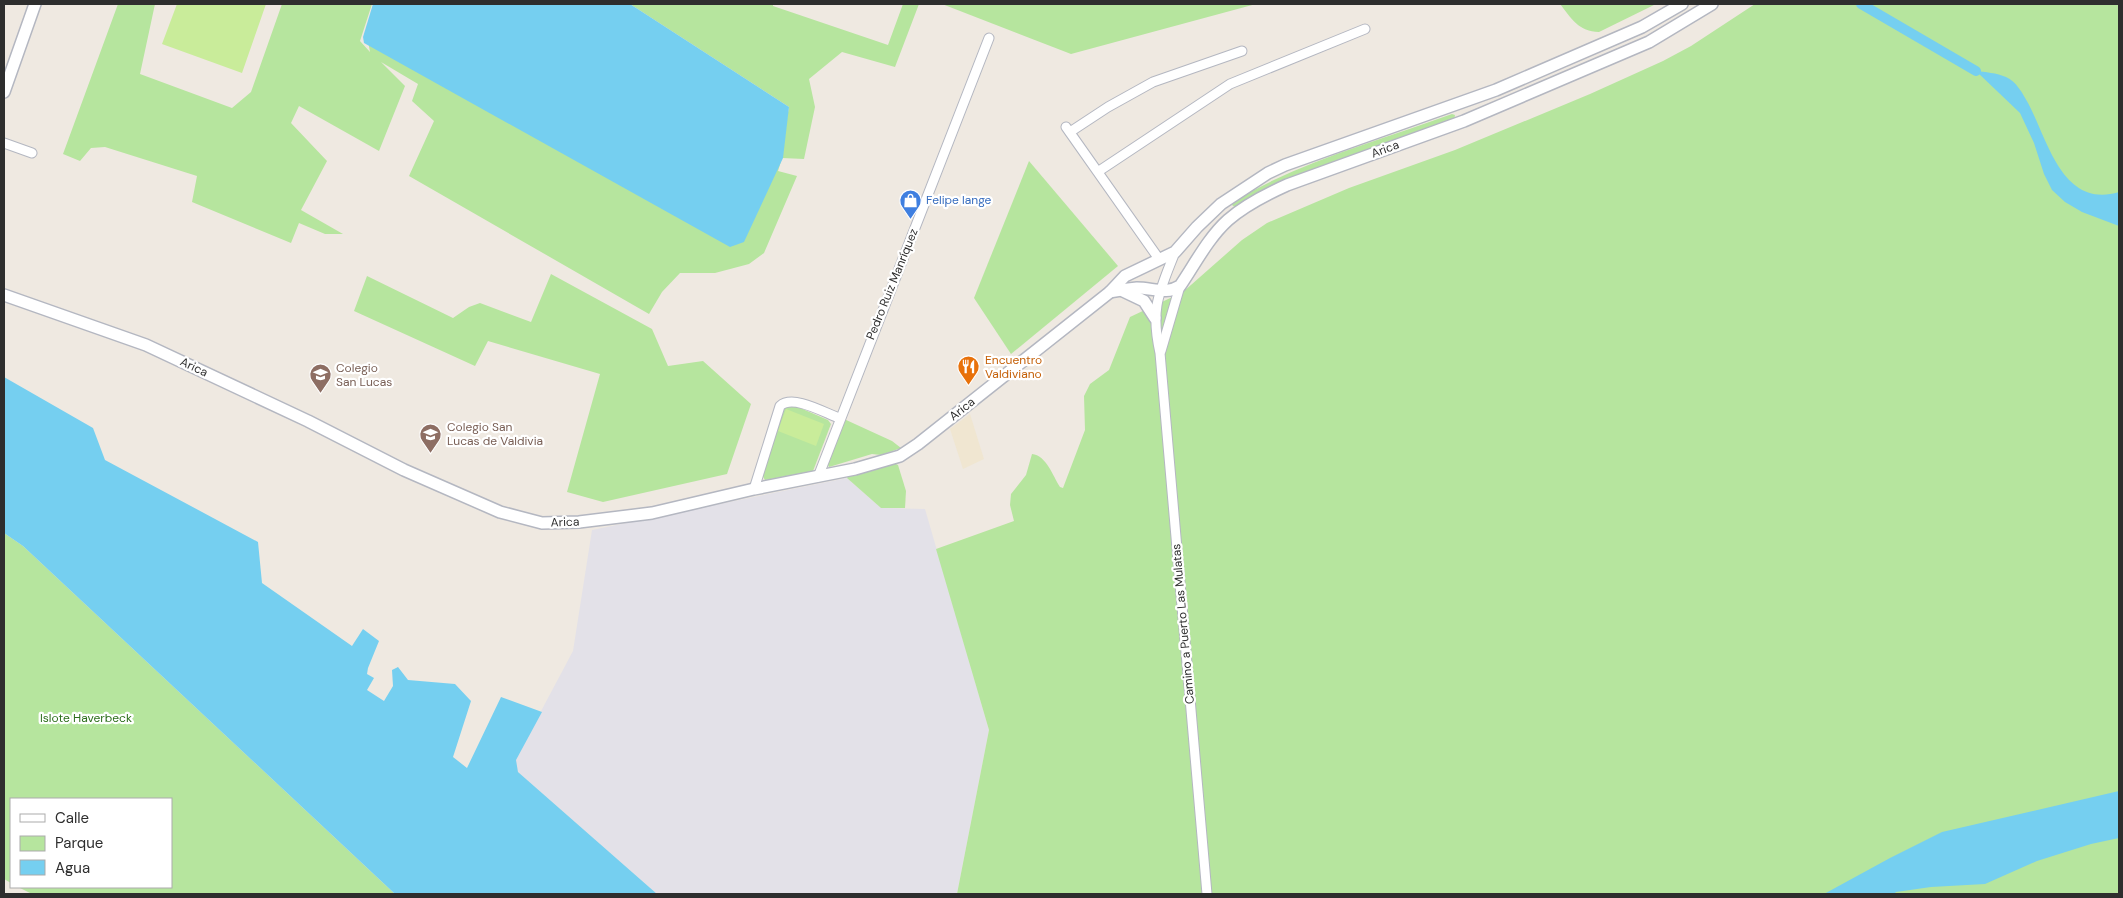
<svg xmlns="http://www.w3.org/2000/svg" width="2123" height="898" viewBox="0 0 2123 898" font-family="'DM Sans',sans-serif">
<style>
.industrial{fill:#e3e1e8}
.education{fill:#f0e6d1}
.green{fill:#b6e59e}
.pitch{fill:#c9ec9a}
.water{fill:#75cff0}
.lines{fill:none;stroke-linecap:round;stroke-linejoin:round}
.canal{stroke:#75cff0;stroke-width:10}
.minor-casing{stroke:#b4b7c1;stroke-width:11}
.secondary-casing{stroke:#b4b7c1;stroke-width:14}
.minor{stroke:#fff;stroke-width:9}
.secondary{stroke:#fff;stroke-width:11}
.labels{text-anchor:middle;dominant-baseline:central;stroke-width:4.5;stroke-linejoin:round;paint-order:stroke}
.street-label{font-size:12px;fill:#2e2e2e;stroke:#fff}
.shop-label{font-size:12px;fill:#366cbe;stroke:#fff;text-anchor:start}
.food-label{font-size:12px;fill:#c56008;stroke:#fff;text-anchor:start}
.education-label{font-size:12px;fill:#785e54;stroke:#fff;text-anchor:start}
.park-label{font-size:12px;fill:#2c6e1b;stroke:#fff}
</style>
<rect width="100%" height="100%" fill="#efe9e1"/>
<path class="industrial" d="M847,478L881,508L925,509L989,730L957,894H657L518,772L515,760L573,651L592,530Z"/>
<path class="education" d="M970,414L984,459L963,469L950,429Z"/>
<g class="green">
<path d="M118,4H155L140,74L232,108L251,92L282,4H372L360,41L370,52L368,41L606,4L787,118L789,107L630,4H773V6L888,45L903,4H919L895,67L842,52L809,79L815,107L804,159L782,158L778,171L797,176L764,253L749,264L715,273H680L662,292L649,314L409,176L434,121L412,101L418,84L381,62L405,86L379,151L299,106L291,123L327,161L301,210L343,234H325L299,223L291,243L192,202L197,176L105,147L91,148L80,161L63,154Z"/>
<path d="M942,4H1256L1071,54Z"/>
<path d="M1560,4H1656L1599,32C1579,32 1571,18 1560,4Z"/>
<path d="M1755,4H2119V894H957L989,730L936,549L1014,521L1010,505L1011,494L1026,475L1032,454C1046,455 1053,476 1060,487L1063,488L1085,430L1084,396L1090,384L1109,370L1130,317L1183,292L1242,240L1267,223L1349,188L1455,150L1590,94L1663,61L1691,46Z"/>
<path d="M1452,114L1455,115L1454,121L1236,208L1232,205L1233,202C1300,161 1379,141 1452,114Z"/>
<path d="M1029,161L1118,266L1011,354L974,298Z"/>
<path d="M551,274L652,329L668,366L703,361L751,404L727,474L603,502L567,492L600,374L488,341L475,366L354,311L367,276L453,318L469,307L480,303L531,322Z"/>
<path d="M791,404L828,420L831,424L813,471L765,480L762,475L783,408Z"/>
<path d="M844,419L892,441L901,448L881,455L872,454L829,467L826,461Z"/>
<path d="M894,463L898,465L906,491L905,508H881L847,478L849,475Z"/>
<path d="M4,533L23,546L395,894H32L18,887H171V799H11V883L4,879Z"/>
</g>
<g class="pitch">
<path d="M177,4H266L242,73L162,44Z"/>
<path d="M786,409L824,424L816,446L778,431Z"/>
</g>
<g class="water">
<path d="M373,4H630L789,107L783,158L744,242L730,247L364,43L363,37Z"/>
<path d="M1976,71C1985,72 1997,73 2006,77C2016,81 2023,94 2028,103C2048,140 2062,209 2119,192V226L2082,212L2065,202L2052,190L2044,174L2034,143L2020,113Z"/>
<path d="M4,377L93,428L105,460L258,542L262,583L352,646L363,629L379,641L368,668L367,674L374,678L367,690L384,701L393,686L392,670L398,667L408,680L455,684L471,701L453,757L467,768L501,697L542,712L516,760L518,772L657,894H395L23,546L4,533Z"/>
<path d="M2119,791V838L2091,844L2037,861L1985,884L1931,887L1896,892L1894,894H1824L1890,858L1942,832Z"/>
</g>
<g class="lines">
<path class="canal" d="M1861,4L1976,71"/>
<defs>
<g id="minor">
<path d="M1066,127L1159,259"/>
<path d="M1070,132L1108,107L1153,82L1242,51"/>
<path d="M4,143L32,153"/>
<path d="M1099,171L1230,84L1365,29"/>
<path d="M1175,252C1159,293 1150,308 1160,353L1207,894"/>
<path d="M1161,351L1180,286"/>
<path d="M818,477L989,38"/>
<path d="M754,489L780,406C793,394 825,413 839,418"/>
</g>
<g id="secondary">
<path d="M4,92L35,4"/>
<path d="M1123,291L1144,301L1155,318"/>
<path d="M1110,292C1119,290 1128,289 1137,288C1153,288 1166,295 1180,286C1195,264 1208,238 1228,220C1245,205 1267,194 1287,185L1464,121L1649,42L1712,4"/>
<path d="M4,295L146,345L308,421L404,470L500,512L542,523L579,522L652,513L754,489L855,469L900,456L918,444L1110,292L1125,276L1175,252L1197,227L1221,204L1268,173L1285,165L1496,90L1642,27L1682,4"/>
</g>
</defs>
<use href="#minor" class="minor-casing"/>
<use href="#secondary" class="secondary-casing"/>
<use href="#minor" class="minor"/>
<use href="#secondary" class="secondary"/>
</g>
<defs>
<symbol id="shop-pin" viewBox="-11 -11 22 30"><path d="M0 17L-7.5 6A9.5 9.5 0 1 1 7.5 6Z" fill="#3f7fe0" stroke="#fff"/><path d="M-5-2.5h2.3a2.7 3.5 0 0 1 5.4 0H5L5.5 6h-11ZM-1.5-2.5h3a1.5 2.3 0 0 0-3 0Z" fill="#fff"/></symbol>
<symbol id="restaurant-pin" viewBox="-11 -11 22 30"><path d="M0 17L-7.5 6A9.5 9.5 0 1 1 7.5 6Z" fill="#e8710a" stroke="#fff"/><path d="M-5-6h1v4h1v-4h1v4h1v-4h1v5L-1.5 .5V6h-2V.5L-5-1ZM5-6V6H3V1.5H1.5Q1.5-4 5-6Z" fill="#fff"/></symbol>
<symbol id="school-pin" viewBox="-11 -11 22 30"><path d="M0 17L-7.5 6A9.5 9.5 0 1 1 7.5 6Z" fill="#8d6e63" stroke="#fff"/><path d="M0-5L7-2L0 1L-7-2ZM-4 1L0 2.5L4 1V4Q0 6-4 4Z" fill="#fff"/></symbol>
</defs>
<g fill-rule="evenodd">
<use href="#shop-pin" x="898" y="188" width="25" height="34"/>
<use href="#restaurant-pin" x="956" y="354" width="25" height="34"/>
<use href="#school-pin" x="308" y="362" width="25" height="34"/>
<use href="#school-pin" x="418" y="422" width="25" height="34"/>
</g>
<g class="labels">
<g class="street-label">
<text transform="translate(1385 149) rotate(-20)">Arica</text>
<text transform="translate(892 284) rotate(-68)">Pedro Ruiz Manríquez</text>
<text transform="translate(194 367) rotate(25)">Arica</text>
<text transform="translate(962 409) rotate(-38)">Arica</text>
<text transform="translate(565 522) rotate(-2)">Arica</text>
<text transform="translate(1183 624) rotate(-95)">Camino a Puerto Las Mulatas</text>
</g>
<g class="shop-label">
<text x="926" y="200">Felipe lange</text>
</g>
<g class="food-label">
<text x="985" y="360">Encuentro<tspan x="985" dy="14">Valdiviano</tspan></text>
</g>
<g class="education-label">
<text x="336" y="368">Colegio<tspan x="336" dy="14">San Lucas</tspan></text>
<text x="447" y="427">Colegio San<tspan x="447" dy="14">Lucas de Valdivia</tspan></text>
</g>
<g class="park-label">
<text x="86" y="718">Islote Haverbeck</text>
</g>
</g>
<rect width="2123" height="898" fill="none" stroke="#2e2e2e" stroke-width="10"/>
<rect x="10" y="798" width="162" height="90" fill="#ffffff" stroke="#ababab"/>
<rect x="20" y="814" width="25" height="8" fill="#ffffff" stroke="#ababab"/>
<text x="55" y="823" font-size="15" fill="#2e2e2e">Calle</text>
<rect x="20" y="836" width="25" height="15" fill="#b6e59e" stroke="#ababab"/>
<text x="55" y="848" font-size="15" fill="#2e2e2e">Parque</text>
<rect x="20" y="860" width="25" height="15" fill="#75cff0" stroke="#ababab"/>
<text x="55" y="873" font-size="15" fill="#2e2e2e">Agua</text>
</svg>
